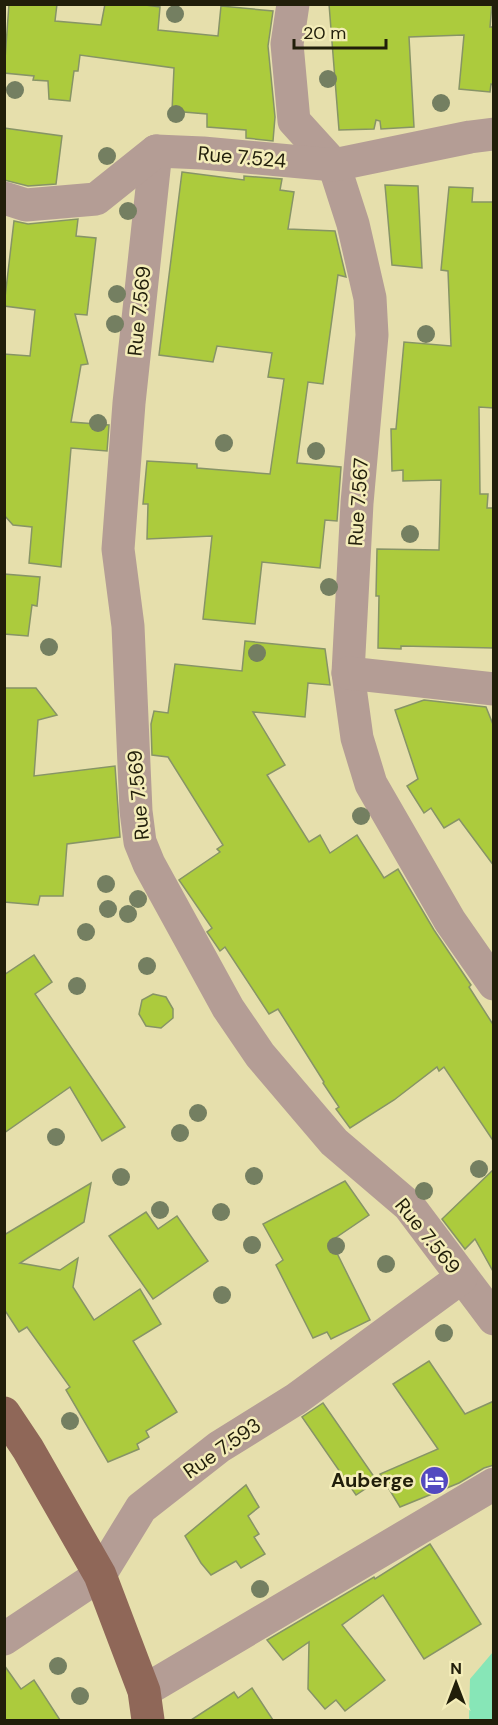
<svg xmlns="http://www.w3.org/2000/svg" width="498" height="1725" viewBox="0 0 498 1725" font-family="'DM Sans',sans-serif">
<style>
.green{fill:#87e6b7}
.building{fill:#accb3d;stroke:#879466;stroke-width:1.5}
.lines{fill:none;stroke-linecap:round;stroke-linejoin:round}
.minor{stroke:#b49d95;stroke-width:33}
.major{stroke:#8f6758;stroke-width:33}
.tree{fill:#747f61}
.labels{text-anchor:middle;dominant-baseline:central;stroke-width:5;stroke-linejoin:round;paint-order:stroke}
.street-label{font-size:20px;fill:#211e0a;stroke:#f4edb9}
.poi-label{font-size:20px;font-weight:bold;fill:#211e0a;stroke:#f4edb9;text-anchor:end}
</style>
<rect width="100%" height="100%" fill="#e6dfac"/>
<path class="green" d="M493,1652V1720H469L470,1679Z"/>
<g class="building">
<path d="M9,4H57L55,21L101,25L105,4H138L160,7L158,30L218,36L221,6L273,11L268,46L275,117L273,141L246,138V130L207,127V114L172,111L174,68L80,55L78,71H74L70,101L49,99L48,81L33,80L34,76L4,73Z"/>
<path d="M329,4H492L490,27H494V85L491,84L490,92L459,89L464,35L409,37L414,127L381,129L380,121L376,120L374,129L339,130Z"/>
<path d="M4,128L62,136L56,184L28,186L4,180Z"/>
<path d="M182,172L244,180V176L282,179L280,190L294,192L288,229L335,231L346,277L338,275L323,384L308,382L297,463L341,467L337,521L325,520L320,568L262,562L255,624L203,619L212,536L147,539L148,504H143L147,461L197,464V468L270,474L284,379L268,377L272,353L217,346L213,362L159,355Z"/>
<path d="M385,185L418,186L422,268L392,265Z"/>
<path d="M449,187L473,188L472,202H494V408L479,407L480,494H488L487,508H494V648L401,646V649L378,648L379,596H376L377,549L439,550L441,480L403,481V470L392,471L391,429H396L404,342L451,346L448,271L441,270Z"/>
<path d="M78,219L76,236L96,238L87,315L75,314L88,364L81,365L71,422L109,425L107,451L71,448L61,567L29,563L32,527L13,525L4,515V354L30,356L35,310L4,306L14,221L28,224Z"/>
<path d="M4,574L40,577L37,606L32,605L28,636L4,634Z"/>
<path d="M245,641L325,649L330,685L308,683L305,717L253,712L285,765L267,775L309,842L320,835L330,853L357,835L384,878L398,869L434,930L471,985L469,987L494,1026V1142L444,1067L439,1071L437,1067L394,1100L350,1128L336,1109L339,1107L323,1083L324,1082L278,1009L269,1014L225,947L220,951L207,932L212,928L179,880L220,852L217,849L223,845L168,757L152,755L151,724L154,711L168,713L175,664L242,671Z"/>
<path d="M4,688H36L57,715L38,720L34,776L115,766L120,837L67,844L63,896H40L38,905L4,902Z"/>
<path d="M424,700L486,707L494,727V866L459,819L444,828L431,808L424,813L407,786L418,779L395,710Z"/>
<path d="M34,955L52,982L35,994L125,1127L102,1141L70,1087L4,1133V975Z"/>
<path d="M153,994L166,997L173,1009V1018L161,1028L146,1026L139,1014L142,1000Z"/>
<path d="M494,1169V1273L475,1239L465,1249L442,1219Z"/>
<path d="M345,1181L369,1215L331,1241L370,1320L331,1339L327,1332L313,1338L276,1265L283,1260L263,1224Z"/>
<path d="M91,1183L84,1222L20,1263L60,1270L78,1258L73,1287L94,1320L140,1289L161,1324L133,1341L177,1412L146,1431L149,1437L137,1444L139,1449L108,1462L66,1390L70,1387L27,1327L19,1332L4,1309V1235Z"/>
<path d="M146,1212L158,1229L177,1216L208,1261L153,1299L109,1236Z"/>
<path d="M429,1361L465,1414L494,1401V1465L484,1468L459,1483L400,1507L380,1474L438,1449L393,1384Z"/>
<path d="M323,1403L377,1481L356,1495L302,1417Z"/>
<path d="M246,1485L259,1507L248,1516L259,1534L254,1537L265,1554L241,1568L236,1561L211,1575L201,1563L185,1536Z"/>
<path d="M430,1544L481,1624L424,1659L383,1595L342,1625L385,1680L345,1711L336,1700L325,1709L308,1689L309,1642L283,1660L267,1640L374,1577L375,1579Z"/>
<path d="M4,1665L21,1689L34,1680L60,1720H4Z"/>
<path d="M252,1688L273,1720H191L234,1692L238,1698Z"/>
</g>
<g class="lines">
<g class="minor">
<path d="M293,4L287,44L294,121L334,165L353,224L370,298L372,335L357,503L348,673L357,738L371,784L450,921L494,984"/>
<path d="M156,151L129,403L118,549L128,626L136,811L140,842L149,864L228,1008L260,1055L334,1142L409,1206L494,1319"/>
<path d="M4,198L26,205L96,199L156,151L203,153L334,165L470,137L494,134"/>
<path d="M348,673L494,689"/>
<path d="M4,1639L100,1575L141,1508L219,1447L296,1399L461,1278"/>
<path d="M144,1691L494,1484"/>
</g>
<path class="major" d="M4,1413L28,1449L100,1575L144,1691L148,1720"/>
</g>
<g class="tree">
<circle cx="175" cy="14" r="9"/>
<circle cx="328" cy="79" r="9"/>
<circle cx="15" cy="90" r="9"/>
<circle cx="441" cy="103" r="9"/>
<circle cx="176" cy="114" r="9"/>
<circle cx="107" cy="156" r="9"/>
<circle cx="128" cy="211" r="9"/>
<circle cx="117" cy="294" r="9"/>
<circle cx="115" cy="324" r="9"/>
<circle cx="426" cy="334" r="9"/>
<circle cx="98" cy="423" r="9"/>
<circle cx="224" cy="443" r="9"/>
<circle cx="316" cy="451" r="9"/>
<circle cx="410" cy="534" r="9"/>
<circle cx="329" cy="587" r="9"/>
<circle cx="49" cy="647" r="9"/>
<circle cx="257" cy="653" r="9"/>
<circle cx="361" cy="816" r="9"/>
<circle cx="106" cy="884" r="9"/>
<circle cx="138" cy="899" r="9"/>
<circle cx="108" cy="909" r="9"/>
<circle cx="128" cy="914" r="9"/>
<circle cx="86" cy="932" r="9"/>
<circle cx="147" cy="966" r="9"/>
<circle cx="77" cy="986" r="9"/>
<circle cx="198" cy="1113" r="9"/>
<circle cx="180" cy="1133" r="9"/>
<circle cx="56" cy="1137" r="9"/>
<circle cx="479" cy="1169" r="9"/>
<circle cx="254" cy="1176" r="9"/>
<circle cx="121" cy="1177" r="9"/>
<circle cx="424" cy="1191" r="9"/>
<circle cx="160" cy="1210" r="9"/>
<circle cx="221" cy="1212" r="9"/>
<circle cx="252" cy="1245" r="9"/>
<circle cx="336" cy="1246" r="9"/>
<circle cx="386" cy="1264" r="9"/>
<circle cx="222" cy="1295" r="9"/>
<circle cx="444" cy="1333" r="9"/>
<circle cx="70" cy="1421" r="9"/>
<circle cx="260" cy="1589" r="9"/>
<circle cx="58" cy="1666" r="9"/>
<circle cx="80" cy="1696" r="9"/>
</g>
<defs>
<symbol id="hotel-disc" viewBox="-11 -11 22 22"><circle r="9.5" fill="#5349c0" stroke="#f4edb9"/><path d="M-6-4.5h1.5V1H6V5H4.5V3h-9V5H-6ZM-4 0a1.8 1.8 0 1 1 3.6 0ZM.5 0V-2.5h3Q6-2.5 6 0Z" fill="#fff"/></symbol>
</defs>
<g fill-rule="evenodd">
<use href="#hotel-disc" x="418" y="1464" width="33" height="33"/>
</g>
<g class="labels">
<g class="street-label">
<text transform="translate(242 157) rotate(5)">Rue 7.524</text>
<text transform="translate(139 311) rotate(-84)">Rue 7.569</text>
<text transform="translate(358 502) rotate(-86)">Rue 7.567</text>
<text transform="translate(138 795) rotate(-95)">Rue 7.569</text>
<text transform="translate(428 1236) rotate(51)">Rue 7.569</text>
<text transform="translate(222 1448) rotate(-35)">Rue 7.593</text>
</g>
<g class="poi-label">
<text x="414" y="1480">Auberge</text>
</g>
</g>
<rect width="498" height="1725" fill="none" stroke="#211e0a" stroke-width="12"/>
<g transform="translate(456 1683)" stroke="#f4edb9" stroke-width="4.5" paint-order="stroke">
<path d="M0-4.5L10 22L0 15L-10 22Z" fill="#211e0a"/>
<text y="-9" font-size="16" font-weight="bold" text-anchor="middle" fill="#211e0a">N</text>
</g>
<path d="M294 39v9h92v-9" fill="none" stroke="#211e0a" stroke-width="3"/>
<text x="303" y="39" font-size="18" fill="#211e0a" stroke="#f4edb9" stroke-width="4.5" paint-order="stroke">20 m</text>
</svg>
